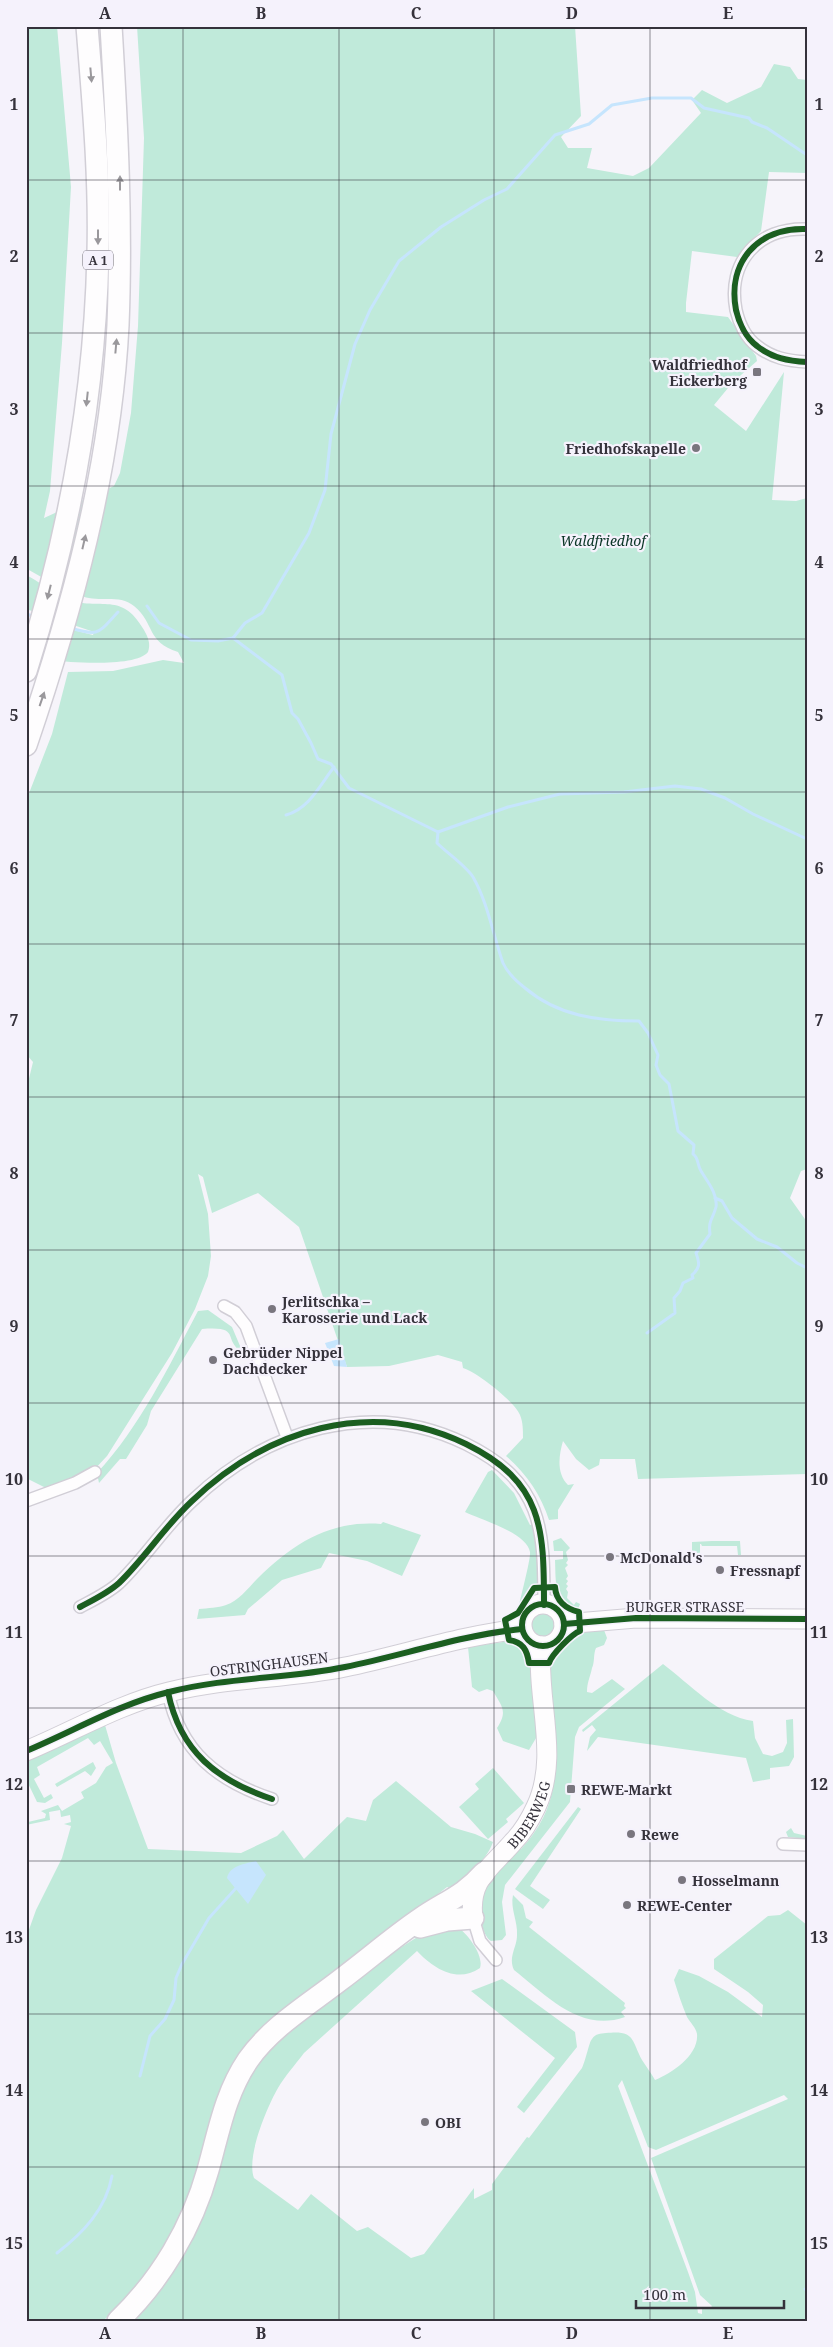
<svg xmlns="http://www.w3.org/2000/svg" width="833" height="2347" viewBox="0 0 833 2347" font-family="'Noto Serif',serif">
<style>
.green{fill:#c0eada;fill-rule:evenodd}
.water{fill:#c6e5fd}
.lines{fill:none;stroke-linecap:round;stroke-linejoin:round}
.stream{stroke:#c6e5fd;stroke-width:3}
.minor-casing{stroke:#d1ced6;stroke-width:14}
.primary-casing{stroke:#d1ced6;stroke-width:21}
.motorway-casing{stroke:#d1ced6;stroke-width:24}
.minor{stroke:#fefdfe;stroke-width:11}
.primary{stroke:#fefdfe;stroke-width:19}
.motorway{stroke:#fefdfe;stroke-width:21}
.cycleway-casing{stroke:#f5f2fc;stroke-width:9}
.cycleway{stroke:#1b5e20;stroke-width:6}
.oneway{fill:#9a989c}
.grid{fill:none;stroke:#35323b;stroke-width:1;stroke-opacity:0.55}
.poi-dot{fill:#79767e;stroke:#f5f2fc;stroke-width:2}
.labels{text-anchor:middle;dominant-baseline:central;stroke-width:4.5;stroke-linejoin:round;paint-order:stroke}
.shield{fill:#f5f2fc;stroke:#6f6c75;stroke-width:1}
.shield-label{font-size:12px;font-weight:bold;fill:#35323b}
.poi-label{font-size:14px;font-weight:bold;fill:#35323b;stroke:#f5f2fc;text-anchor:start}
.park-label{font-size:14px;font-style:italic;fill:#0a3526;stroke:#f5f2fc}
.street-label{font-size:14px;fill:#35323b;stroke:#f5f2fc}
.neatline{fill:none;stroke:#35323b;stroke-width:2}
.grid-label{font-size:16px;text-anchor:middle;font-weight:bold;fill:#35323b}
</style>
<rect width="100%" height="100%" fill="#f6f4fa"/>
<g class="green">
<path d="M26,26H57L71,187L62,343L50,491L44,518L114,486L120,473L131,413L138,326L144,138L137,26H575L581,116L561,137L568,148H592L587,168L633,176L649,168L701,113L692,100L702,90L727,103L761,87L774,64L790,67L798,79L807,80V173L769,172L761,231L737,257L692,251L686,303V312L728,317L756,356L757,361L733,382L714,405L746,431L784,372L772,500L796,501L807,498V1169L801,1171L790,1198L807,1222V1474L638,1479L635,1459H600L599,1465L589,1470L576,1459L563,1441C559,1455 556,1473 568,1485L574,1484L558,1510V1519L549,1520C541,1495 526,1473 506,1456L523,1438C523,1430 523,1422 520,1415C515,1402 477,1372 463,1368L462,1362L438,1355L389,1366L347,1367L299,1227L258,1193L212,1213L203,1177L198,1174L208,1214L211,1256L208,1276L195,1309L172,1353L107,1456L93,1471L50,1490L26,1478V1091L33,1062L26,1054V801L52,734L68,672L113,671L163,660L184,663L178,652C146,642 155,623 134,606C121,595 104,601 89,598C76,596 38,576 26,568Z"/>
<path d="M26,575C39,581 50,592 63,597C98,614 120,588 144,630C148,637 151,644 148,652C137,667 71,663 53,660C44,658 35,655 26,652V618L93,635L94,632L26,609Z"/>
<path d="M208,1310L232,1327L243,1353C221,1339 243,1326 202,1329L151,1411L147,1425L126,1459H120L99,1483L97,1473C140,1427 169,1366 198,1311Z"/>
<path d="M492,1470L514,1493L530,1525L534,1524L539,1566L537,1585L531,1588L529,1597L518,1610C520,1599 531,1559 530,1552C527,1533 482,1520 465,1512L488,1472Z"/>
<path d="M383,1522L421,1535L402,1576L367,1561L329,1553L321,1568L282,1580L248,1609L245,1615L197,1619L199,1609C208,1608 218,1608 226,1605C239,1601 249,1587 258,1578C294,1543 330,1520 381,1524Z"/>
<path d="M561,1538L570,1548L566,1552L568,1560L566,1563L568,1565L565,1568L568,1576L566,1579L568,1581L566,1584L568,1586L566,1589L568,1592L567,1598L574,1605L576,1602L580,1604L578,1609C553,1606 556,1580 555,1560L563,1559V1551H554L553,1541Z"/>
<path d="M712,1541H740L741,1555H738L737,1546H702L701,1544H700V1555H692V1542Z"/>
<path d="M733,1600H741V1609L702,1608V1607H733Z"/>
<circle cx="543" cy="1625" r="11"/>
<path d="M604,1630L607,1638L604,1645L596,1648C593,1655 595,1662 592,1668C590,1678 587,1682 587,1692L592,1693L612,1679L625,1689L579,1727L575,1737L570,1802L505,1885L502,1902L506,1935L502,1940L491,1941C480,1934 477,1901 482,1889C486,1880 510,1857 518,1848L521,1849C539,1830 551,1807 554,1781C558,1748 541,1688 552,1663C555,1655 561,1651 567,1645C570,1643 571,1639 574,1637C581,1630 594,1631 604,1630Z"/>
<path d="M503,1642C520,1643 525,1650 527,1666H532V1685L539,1733L529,1750L503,1741L497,1728C508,1711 502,1707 493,1691L487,1689L479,1692L472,1687L468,1647Z"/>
<path d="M663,1664C690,1684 718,1716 753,1721L755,1738L763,1754L772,1756L783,1752L787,1743L786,1720L793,1719L794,1757L789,1766L770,1768V1779L753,1782L746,1758L598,1737L587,1751L590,1737L596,1730L592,1725L583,1732L582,1730Z"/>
<path d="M105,1725L116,1763L148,1849L241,1853L277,1836L283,1830L304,1859L347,1817L366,1821L373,1800L396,1781L451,1827L475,1834L493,1842C487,1860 466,1877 452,1889L447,1887L433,1898L278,2017L203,2163L181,2216L155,2261L128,2297L103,2321H26V1938L36,1910L62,1858L71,1826L64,1824L71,1822L70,1815L61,1817L60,1810L49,1812L50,1820L26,1825V1817L28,1822L45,1818L46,1814L41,1811L58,1805L62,1811L84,1798L81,1792L96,1783L106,1767L113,1763L100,1741L94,1745L88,1738L37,1767L40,1775L34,1779L44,1798L51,1794L53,1798L45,1803L37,1802L26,1779V1761Z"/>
<path d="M93,1762L96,1768L91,1776L85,1771L57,1787L55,1784Z"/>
<path d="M493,1768L524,1803L506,1819L508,1822L488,1839L459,1807L479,1789L475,1784Z"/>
<path d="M578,1807L581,1809L530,1886L550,1900L543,1909L515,1889Z"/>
<path d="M791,1828L794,1833L807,1836V1839L788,1837L786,1832Z"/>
<path d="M513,1895L523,1905L526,1918L533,1922L529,1927L625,2003L624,2006L626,2008L621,2012L625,2017C580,2033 546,1995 514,1970C508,1956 517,1948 517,1935C518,1922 510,1908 513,1895Z"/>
<path d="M788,1910L807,1925V2321H130L241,2086L277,2039L364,1971L422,1934L433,1929H460C469,1936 484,1956 480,1968C457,1984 433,1968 417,1951L304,2053C295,2065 285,2076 278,2088C267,2107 246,2157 254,2178L298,2210L311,2194L357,2231L368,2227L411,2258L424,2254L474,2188V2199L492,2190V2184L527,2137L529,2138L582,2068C586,2060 589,2042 592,2039C596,2033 600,2034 606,2033C635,2030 631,2039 642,2060C646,2066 651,2073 655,2080C672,2073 699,2055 697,2034C696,2028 690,2022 687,2017C682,2005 678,1993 674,1980L679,1969L699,1976L728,1992L762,2017L763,2005L748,1992L714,1969V1959L768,1916L780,1915ZM622,2080L648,2147L656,2150L784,2095L788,2099L651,2158L700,2295L712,2306L710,2309L702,2308V2314L698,2313L695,2292L688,2272L618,2086Z"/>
<path d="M502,1979L575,2032L577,2047L524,2113L517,2107L555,2058L471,1991Z"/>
</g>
<g class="water">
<path d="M339,1339L347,1367L334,1366L325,1343Z"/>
<path d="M256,1861L266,1875L248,1904L227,1878C230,1865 245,1864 256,1861Z"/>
</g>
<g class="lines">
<g class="stream">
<path d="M147,606L159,623L191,640L218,641L233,638L282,675L292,713L298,719L311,743L318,759L331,764L349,788L438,832"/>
<path d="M26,613L33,617"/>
<path d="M71,628C100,637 98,633 118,612"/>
<path d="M233,638L245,623L262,613L309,533L325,490L331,434L355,344L370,310L399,261L441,227L484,200L507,189L555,135L589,124L612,105L652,98H691L704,108L749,118L752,122L767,128L807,155"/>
<path d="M286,815C309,809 320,785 334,767"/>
<path d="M438,832L437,843C447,853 465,865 473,877C488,903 493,935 503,963C508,974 516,981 525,988C558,1016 598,1021 639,1021L648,1033L658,1055L656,1065L660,1075L669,1084L678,1131L694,1145L693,1154C699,1158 697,1165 701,1171C707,1181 718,1194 716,1207C713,1219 708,1220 710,1234L696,1253C700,1264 700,1268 692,1275L693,1278L683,1283L680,1291L674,1298L675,1313L647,1333"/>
<path d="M438,832L508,807L560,794L624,792L675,786L701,789L725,798L753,814L807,839"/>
<path d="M715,1198L722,1201L732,1218L757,1239L777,1247L797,1263L807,1268"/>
<path d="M140,2076L150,2036L165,2019L174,2000L176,1978L182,1964L209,1918L237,1887"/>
<path d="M57,2253C83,2233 106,2209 112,2176"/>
<path d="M805,2289L807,2291"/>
</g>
<defs>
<g id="minor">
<path d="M807,229C758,227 727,262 736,310C739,323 746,338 757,346C772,358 788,361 807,362"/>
<path d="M224,1306L235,1312L246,1326L287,1437"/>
<path d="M26,1501L75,1483L95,1472"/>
<path d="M80,1607C93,1600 108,1593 119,1583C145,1558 165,1526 192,1501C266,1430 370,1397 466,1444C543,1482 544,1528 544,1605"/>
<path d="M168,1692C180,1752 218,1781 272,1799"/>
<path d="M783,1844L807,1845"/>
<path d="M473,1918L480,1941L496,1960"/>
</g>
<g id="primary">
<circle cx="543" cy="1625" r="21"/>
<path d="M564,1624L636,1618L807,1619"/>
<path d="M26,1751C74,1731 119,1704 169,1692C227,1677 287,1679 345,1667C404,1655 462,1635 522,1629"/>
<path id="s1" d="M473,1918C468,1879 491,1868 513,1842C523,1832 530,1820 536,1807C560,1757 536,1699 541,1646"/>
</g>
<g id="motorway">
<path d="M26,671C69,536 95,395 98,253C100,178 93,102 87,26"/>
<path d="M26,745C72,610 111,468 118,325C122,225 117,126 111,26"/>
<path d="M420,1927L447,1920L473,1918"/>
<path d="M118,2321C161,2280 192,2227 208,2170C219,2131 225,2094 248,2060C271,2027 308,2005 339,1981C366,1961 392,1938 420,1919C444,1902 463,1897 484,1873"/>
</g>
</defs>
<use href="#minor" class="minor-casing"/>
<use href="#primary" class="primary-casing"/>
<use href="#motorway" class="motorway-casing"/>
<use href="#minor" class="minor"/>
<use href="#primary" class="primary"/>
<use href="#motorway" class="motorway"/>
<defs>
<g id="cycleway">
<path d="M807,229C758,227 727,262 736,310C739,323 746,338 757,346C772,358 788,361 807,362"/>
<path d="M555,1587C556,1601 566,1609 579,1612L580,1631C572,1634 552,1654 549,1663H529C527,1650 523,1642 509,1640L505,1620L518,1613L534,1588Z"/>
<circle cx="543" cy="1625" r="21"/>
<path d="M80,1607C93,1600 108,1593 119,1583C145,1558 165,1526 192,1501C266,1430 370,1397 466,1444C543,1482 544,1528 544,1605"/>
<path d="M564,1624L636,1618L807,1619"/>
<path d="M168,1692C180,1752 218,1781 272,1799"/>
<path d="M26,1751C74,1731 119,1704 169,1692C227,1677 287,1679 345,1667C404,1655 462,1635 522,1629"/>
</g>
</defs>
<use href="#cycleway" class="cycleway-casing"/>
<use href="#cycleway" class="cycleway"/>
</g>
<defs><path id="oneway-solid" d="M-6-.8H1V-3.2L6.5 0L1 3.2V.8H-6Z" transform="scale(1.25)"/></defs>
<g class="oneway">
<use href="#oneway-solid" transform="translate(91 75) rotate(85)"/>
<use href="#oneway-solid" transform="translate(120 183) rotate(-90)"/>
<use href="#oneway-solid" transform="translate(98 237) rotate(90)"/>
<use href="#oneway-solid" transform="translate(116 346) rotate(-85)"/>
<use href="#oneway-solid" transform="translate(87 399) rotate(96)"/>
<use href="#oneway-solid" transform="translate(84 542) rotate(-77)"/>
<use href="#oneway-solid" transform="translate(49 592) rotate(104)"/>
<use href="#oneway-solid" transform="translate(42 699) rotate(-71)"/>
</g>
<path class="grid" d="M183,26V2321M339,26V2321M494,26V2321M650,26V2321M26,180H807M26,333H807M26,486H807M26,639H807M26,792H807M26,944H807M26,1097H807M26,1250H807M26,1403H807M26,1556H807M26,1708H807M26,1861H807M26,2014H807M26,2167H807"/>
<g class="poi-dot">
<rect x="752" y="367" width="10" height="10" rx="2.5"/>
<circle cx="696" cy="448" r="5"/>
<circle cx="272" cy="1309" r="5"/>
<circle cx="213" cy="1360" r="5"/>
<circle cx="610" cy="1557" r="5"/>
<circle cx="720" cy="1570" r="5"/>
<rect x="566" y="1784" width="10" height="10" rx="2.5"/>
<circle cx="631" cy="1834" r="5"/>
<circle cx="682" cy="1880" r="5"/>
<circle cx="627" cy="1905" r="5"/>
<circle cx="425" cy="2122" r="5"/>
</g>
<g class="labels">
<rect class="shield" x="83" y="250.5" width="30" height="19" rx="4"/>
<g class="shield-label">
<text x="98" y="260">A 1</text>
</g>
<g class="poi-label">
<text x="747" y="364" text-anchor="end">Waldfriedhof<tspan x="747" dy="16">Eickerberg</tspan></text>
<text x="686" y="448" text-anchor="end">Friedhofskapelle</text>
<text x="282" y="1301">Jerlitschka –<tspan x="282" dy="16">Karosserie und Lack</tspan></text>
<text x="223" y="1352">Gebrüder Nippel<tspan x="223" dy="16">Dachdecker</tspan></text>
<text x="620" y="1557">McDonald's</text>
<text x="730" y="1570">Fressnapf</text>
<text x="581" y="1789">REWE-Markt</text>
<text x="641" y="1834">Rewe</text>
<text x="692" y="1880">Hosselmann</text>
<text x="637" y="1905">REWE-Center</text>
<text x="435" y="2122">OBI</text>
</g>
<g class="park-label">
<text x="603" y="540">Waldfriedhof</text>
</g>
<g class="street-label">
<text x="685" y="1606">BURGER STRASSE</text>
<text transform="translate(269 1664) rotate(-7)">OSTRINGHAUSEN</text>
<text stroke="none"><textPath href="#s1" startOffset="122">BIBERWEG</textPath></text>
</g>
</g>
<rect width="833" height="2347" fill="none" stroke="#f5f2fc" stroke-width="55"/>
<path d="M636 2300v8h148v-8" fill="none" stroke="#35323b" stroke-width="2.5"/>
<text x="643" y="2300" font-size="15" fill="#35323b" stroke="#f5f2fc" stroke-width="4" paint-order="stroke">100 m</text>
<rect x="28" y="28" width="778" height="2292" class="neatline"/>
<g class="grid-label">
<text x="105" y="19">A</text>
<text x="261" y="19">B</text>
<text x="416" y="19">C</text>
<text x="572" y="19">D</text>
<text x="728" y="19">E</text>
<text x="14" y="110">1</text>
<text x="819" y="110">1</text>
<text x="14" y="262">2</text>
<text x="819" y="262">2</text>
<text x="14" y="415">3</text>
<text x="819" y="415">3</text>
<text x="14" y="568">4</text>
<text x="819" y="568">4</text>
<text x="14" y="721">5</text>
<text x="819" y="721">5</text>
<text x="14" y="874">6</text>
<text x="819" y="874">6</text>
<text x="14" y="1026">7</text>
<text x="819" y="1026">7</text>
<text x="14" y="1179">8</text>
<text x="819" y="1179">8</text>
<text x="14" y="1332">9</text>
<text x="819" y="1332">9</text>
<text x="14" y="1485">10</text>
<text x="819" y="1485">10</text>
<text x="14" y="1638">11</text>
<text x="819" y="1638">11</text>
<text x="14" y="1790">12</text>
<text x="819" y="1790">12</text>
<text x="14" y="1943">13</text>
<text x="819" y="1943">13</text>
<text x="14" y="2096">14</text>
<text x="819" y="2096">14</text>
<text x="14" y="2249">15</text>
<text x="819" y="2249">15</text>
<text x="105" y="2339">A</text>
<text x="261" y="2339">B</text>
<text x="416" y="2339">C</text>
<text x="572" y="2339">D</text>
<text x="728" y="2339">E</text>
</g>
</svg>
